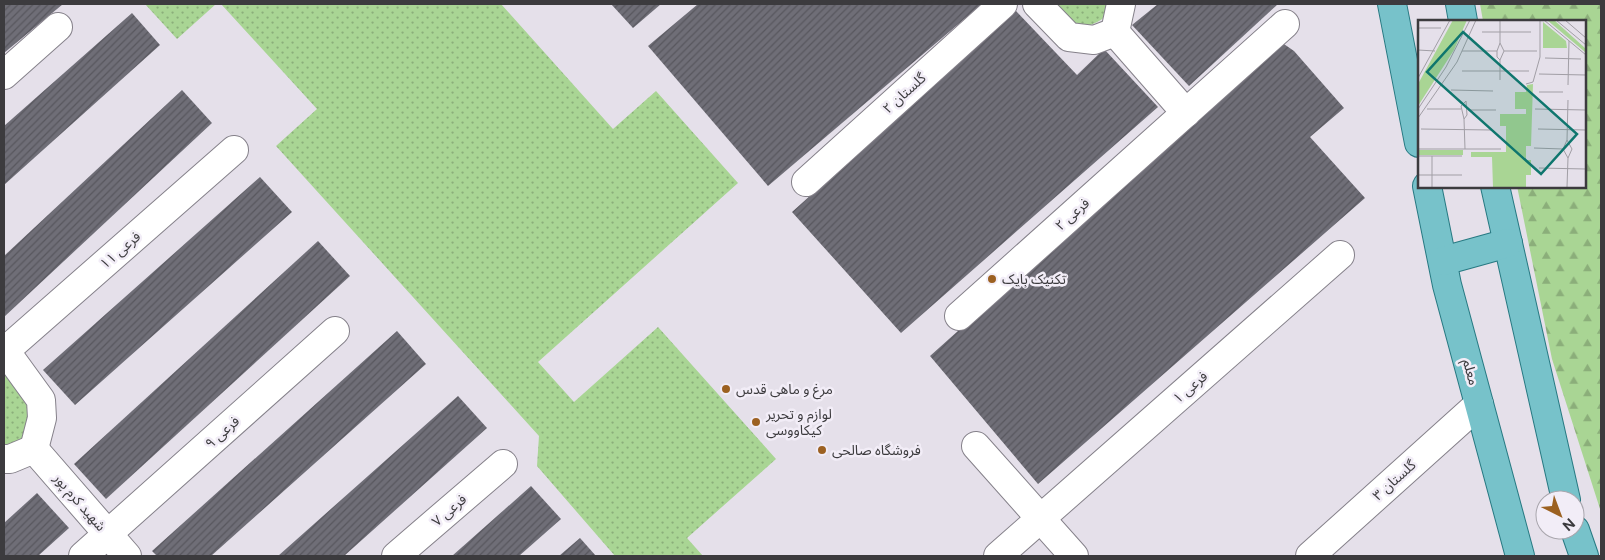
<svg xmlns="http://www.w3.org/2000/svg" width="1605" height="560" viewBox="0 0 1605 560" font-family="'Public Sans','Noto Sans Arabic',sans-serif">
<style>
.grass{fill:url(#grass-dots)}
.forest{fill:url(#forest-firs)}
.building{fill:url(#building-hatch)}
.lines{fill:none;stroke-linecap:round;stroke-linejoin:round}
.minor-casing{stroke:#85818a;stroke-width:30}
.major-casing{stroke:#277982;stroke-width:30}
.minor{stroke:#fff;stroke-width:28}
.major{stroke:#77c2ca;stroke-width:28}
.poi-dot{fill:#9c6121;stroke:#f2edf7;stroke-width:2}
.labels{text-anchor:middle;dominant-baseline:central;stroke-width:5;stroke-linejoin:round;paint-order:stroke}
.street-label{font-size:14px;fill:#3c3b3e;stroke:#f2edf7}
.poi-label{font-size:14px;fill:#3c3b3e;stroke:#f2edf7;text-anchor:start}
.inset-road{fill:none;stroke:#a19ea5;stroke-width:1}
.view{fill:#0f766e;fill-opacity:0.15;stroke:#0f766e;stroke-width:2.5}
.inset-edge{fill:none;stroke:#3c3b3e;stroke-width:2.5}
</style>
<defs>
<pattern id="grass-dots" width="8" height="8" patternUnits="userSpaceOnUse" patternTransform="scale(1.25)"><rect width="8" height="8" fill="#a9d594"/><path d="M2 2h.1M6 6h.1" fill="none" stroke="#8bae7a" stroke-width="1.8" stroke-linecap="round"/></pattern>
<pattern id="forest-firs" width="22" height="20" patternUnits="userSpaceOnUse" patternTransform="scale(1.25)"><rect width="22" height="20" fill="#a9d594"/><path d="M5 1l3.5 6h-7zM16 11l3.5 6h-7z" fill="#8bae7a"/></pattern>
<pattern id="building-hatch" width="6" height="6" patternUnits="userSpaceOnUse" patternTransform="scale(1.25)"><rect width="6" height="6" fill="#6f6e77"/><path d="M-1 1l2-2M0 6l6-6M5 7l2-2" fill="none" stroke="#58575e"/></pattern>
</defs>
<rect width="100%" height="100%" fill="#e5e0ea"/>
<g class="grass">
<path d="M145,4H216L177,39Z"/>
<path d="M221,4H501L613,129L656,91L738,183L538,362L574,402L658,327L776,459L687,538L703,556H615L537,466L539,436L276,146L317,109Z"/>
<path d="M1050,4H1110C1111,18 1095,23 1084,28L1069,24Z"/>
<path d="M4,374L25,398L34,418L30,430L19,444L4,446Z"/>
</g>
<path class="forest" d="M1480,4H1601V512L1552,359L1517,186H1584V21H1483Z"/>
<g class="building">
<path d="M4,4H63L4,53Z"/>
<path d="M611,4H661L633,28Z"/>
<path d="M698,4H982L768,186L648,46Z"/>
<path d="M1158,4H1278L1189,86L1132,25Z"/>
<path d="M1016,11L1077,75L1104,49L1158,107L901,333L792,212Z"/>
<path d="M132,13L160,45L4,185V126Z"/>
<path d="M1281,42L1294,51L1344,108L1310,137L1365,198L1038,484L930,356Z"/>
<path d="M182,90L212,123L4,317V256Z"/>
<path d="M260,177L292,212L75,405L43,370Z"/>
<path d="M318,241L350,276L106,499L74,464Z"/>
<path d="M397,331L426,364L211,556H157L152,551Z"/>
<path d="M458,396L487,428L344,556H278Z"/>
<path d="M531,486L561,519L519,556H452Z"/>
<path d="M37,493L69,528L38,556H4V523Z"/>
<path d="M580,538L596,556H559Z"/>
</g>
<g class="lines">
<defs>
<g id="minor">
<path d="M1037,4L1069,37L1094,40L1115,32L1121,4"/>
<path d="M1115,32L1186,113"/>
<path d="M4,75L58,27"/>
<path d="M806,182L1003,4"/>
<path d="M959,316L1285,24"/>
<path d="M4,349L41,400L42,418L34,449"/>
<path d="M5,351L234,150"/>
<path d="M976,446L1074,556"/>
<path d="M34,449L127,556"/>
<path d="M4,459H10L34,449"/>
<path d="M83,556L335,331"/>
<path d="M396,556L503,464"/>
<path d="M998,556L1340,255"/>
<path d="M1310,556L1479,404"/>
</g>
<g id="major">
<path d="M1392,4L1419,143"/>
<path d="M1460,4L1463,21"/>
<path d="M1427,186L1447,285L1520,556"/>
<path d="M1495,186L1566,500"/>
<path d="M1443,261L1508,243"/>
<path d="M1575,530L1584,556"/>
</g>
</defs>
<use href="#minor" class="minor-casing"/>
<use href="#major" class="major-casing"/>
<use href="#minor" class="minor"/>
<use href="#major" class="major"/>
</g>
<g class="poi-dot">
<circle cx="992" cy="279" r="5"/>
<circle cx="726" cy="389" r="5"/>
<circle cx="756" cy="422" r="5"/>
<circle cx="822" cy="450" r="5"/>
</g>
<g class="labels">
<g class="street-label">
<text transform="translate(904 93) rotate(-42)">گلستان ۲</text>
<text transform="translate(1072 214) rotate(-42)">فرعی ۲</text>
<text transform="translate(120 250) rotate(-41)">فرعی ۱۱</text>
<text transform="translate(1471 372) rotate(75)">معلم</text>
<text transform="translate(1190 387) rotate(-41)">فرعی ۱</text>
<text transform="translate(222 432) rotate(-42)">فرعی ۹</text>
<text transform="translate(1394 480) rotate(-42)">گلستان ۳</text>
<text transform="translate(80 502) rotate(49)">شهید کرم پور</text>
<text transform="translate(449 510) rotate(-41)">فرعی ۷</text>
</g>
<g class="poi-label">
<text x="1002" y="279">تکنیک بایک</text>
<text x="736" y="389">مرغ و ماهی قدس</text>
<text x="766" y="414">لوازم و تحریر<tspan x="766" dy="16">کیکاووسی</tspan></text>
<text x="832" y="450">فروشگاه صالحی</text>
</g>
</g>
<g transform="translate(1418 20)">
<rect width="168" height="168" fill="#e5e0ea"/>
<path d="M125,2L148,21L149,28H125ZM115,64L113,126H108V140H113V155H108V167H75L74,137H53V132H88V106H82V94H108V89H97V72H108L109,65Z" fill="#a9d594"/>
<path d="M35,0H49L36,30L0,86V64ZM129,0H136L167,28V32Z" fill="#a9d594"/>
<path d="M0,130H45V135H0Z" fill="#a9d594"/>
<path class="inset-road" d="M126,0L168,35M138,0L168,25M147,0L168,18M0,8H23M64,12H113M82,23L86,31L82,40L79,37V31ZM82,23V0M0,30L17,31M44,31H79M86,31H119M127,38L163,39M44,51H111M121,54L168,55M0,58L32,0M82,60V40M108,64L115,62L122,37V0M150,65L151,21M33,70L75,71M121,72H145M48,81L49,95L46,99L43,86ZM0,89L28,47L52,0M9,89H43M117,89L168,90M50,90H78M0,98L39,42L58,0M46,99L47,129M3,109L73,110M120,109L168,110M149,120L154,129L150,138L145,129ZM149,120L150,80M116,128L145,129M0,129H83M0,136H44M14,136V167M121,148L168,149M0,155H44M149,167L150,138"/>
<path class="view" d="M45,12L159,114L123,154L9,52Z"/>
<rect width="168" height="168" class="inset-edge"/>
</g>
<rect width="1605" height="560" fill="none" stroke="#3c3b3e" stroke-width="10"/>
<g transform="translate(1560 515) rotate(138)"><circle r="24" fill="#f2edf7" stroke="#a9a6ad"/>
<path d="M0-4L9 19L0 12L-9 19Z" fill="#9c6121"/>
<text y="-8" font-size="14" font-weight="bold" text-anchor="middle" fill="#3c3b3e">N</text>
</g>
</svg>
